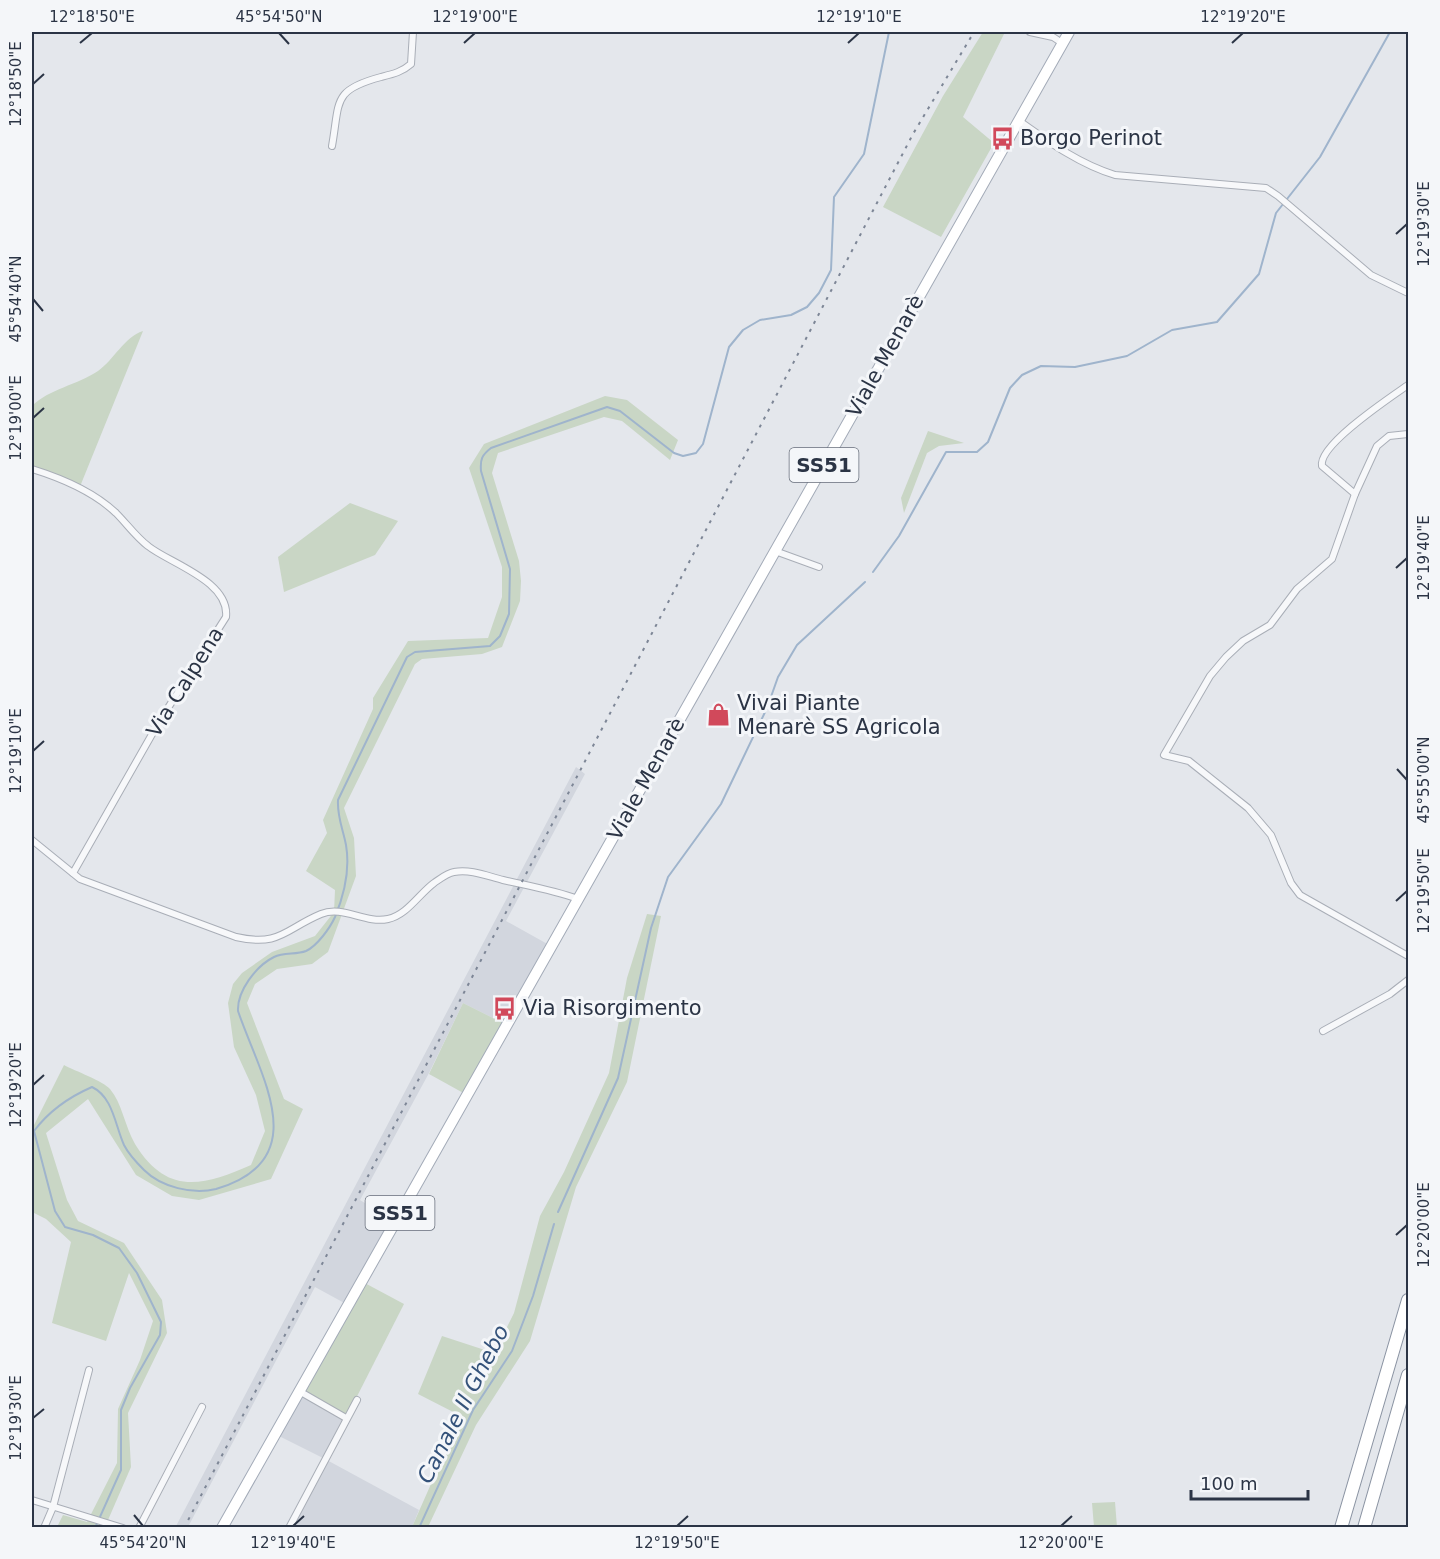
<svg xmlns="http://www.w3.org/2000/svg" width="1440" height="1559" viewBox="0 0 1440 1559" font-family="'DejaVu Sans',sans-serif">
<style>
.built{fill:#d2d6de}
.green{fill:#c9d6c5}
.lines{fill:none;stroke-linecap:round;stroke-linejoin:round}
.stream{stroke:#9fb4cc;stroke-width:2}
.street-casing{stroke:#a9aeb7;stroke-width:8}
.primary-casing{stroke:#a3abb8;stroke-width:12}
.highway-casing{stroke:#8b94a3;stroke-width:14}
.street{stroke:#f7f8fa;stroke-width:6}
.primary{stroke:#fff;stroke-width:10}
.highway{stroke:#fff;stroke-width:12}
.rail{stroke:#7d8696;stroke-width:2;stroke-dasharray:3 6;stroke-linecap:butt}
.ticks{fill:none;stroke:#2b3445;stroke-width:2}
.labels{text-anchor:middle;dominant-baseline:central;stroke-width:6;stroke-linejoin:round;paint-order:stroke}
.shield{fill:#f4f6f9;stroke:#676e7b;stroke-width:1.5}
.shield-label{font-size:20px;font-weight:bold;fill:#2b3445}
.poi-label{font-size:21px;fill:#2b3445;stroke:#f4f6f9;text-anchor:start}
.street-label{font-size:21px;fill:#2b3445;stroke:#f4f6f9}
.water-label{font-size:22px;font-style:italic;fill:#34527a;stroke:#f4f6f9}
.neatline{fill:none;stroke:#2b3445;stroke-width:2}
.ticks-label{font-size:15px;text-anchor:middle;fill:#2b3445}
</style>
<rect width="100%" height="100%" fill="#e4e7ec"/>
<g class="built">
<path d="M576,767L585,774L506,921L551,946L507,1025L463,1003L429,1073L360,1200L395,1222L348,1305L315,1287L188,1527L175,1528Z"/>
<path d="M299,1391L346,1418L325,1459L419,1510L412,1527H289L325,1459L275,1434Z"/>
</g>
<g class="green">
<path d="M983,32H1005L963,117L994,143L941,237L883,207L943,96Z"/>
<path d="M143,331L79,489L32,469V406C49,389 77,385 98,371C114,360 124,337 143,331Z"/>
<path d="M605,396L627,400L678,440L670,460L622,421L604,417L498,453L492,473L519,561L521,581L520,601L502,647L482,654L422,659L415,664L344,808L354,838L356,876L328,952L312,964L277,969L255,984L247,1003L284,1099L303,1109L271,1179L199,1200L172,1196L136,1175L88,1099L46,1133L67,1200L78,1221L124,1243L162,1300L167,1333L128,1413L131,1467L105,1527H57L63,1515L87,1522L117,1463L118,1409L140,1360L153,1321L129,1273L106,1341L52,1323L71,1242L46,1219L32,1212V1129L64,1065C75,1071 103,1081 110,1089C122,1103 125,1127 135,1144C167,1196 203,1186 251,1165L265,1131L256,1095L234,1047L228,1003L233,984L242,973L272,952L315,936L334,912L335,890L306,871L327,833L323,820L373,709V698L408,641L488,638L502,597V567L469,468L484,444Z"/>
<path d="M928,431L964,443L939,446L927,453L904,513L901,498Z"/>
<path d="M350,503L398,521L375,555L284,592L278,557Z"/>
<path d="M647,914L661,916L627,1082L576,1187L530,1341L476,1425L428,1527H412L461,1416L418,1394L442,1336L494,1353L514,1313L540,1216L564,1172L609,1073L627,978Z"/>
<path d="M463,1003L507,1025L467,1095L429,1074Z"/>
<path d="M361,1281L404,1304L346,1418L299,1391Z"/>
<path d="M1115,1502L1117,1527H1094L1092,1503Z"/>
</g>
<g class="lines">
<g class="stream">
<path d="M873,572L899,536L946,452H977L988,442L1010,388L1022,375L1041,366L1075,367L1127,356L1172,330L1217,322L1259,274L1276,213L1320,157L1390,32"/>
<path d="M558,1212L618,1078L651,928L668,877L721,804L767,708L778,677L797,645L865,582"/>
<path d="M95,1528L121,1470V1410L130,1388L160,1335L161,1322L137,1273L119,1248L93,1235L65,1227L55,1211L34,1131C49,1111 69,1097 92,1087C113,1097 115,1125 124,1145C128,1153 137,1163 144,1170C161,1187 193,1195 216,1189C316,1160 260,1076 238,1011C237,991 256,966 274,957C284,952 296,955 306,951C317,946 330,928 335,917C344,895 350,868 346,845C343,829 337,817 338,800L407,657L415,652L490,646L500,636L509,614L510,569L481,471C480,459 482,455 491,448L607,407L620,411L674,453L683,456L696,453L703,444L729,347L743,330L760,320L791,315L807,307L819,293L831,270L834,197L864,154L889,32"/>
<path d="M419,1528L473,1410L512,1351L533,1296L554,1224"/>
</g>
<defs>
<g id="street">
<path d="M1030,32L1053,37L1062,43"/>
<path d="M1018,120C1049,142 1079,164 1115,175L1266,188L1278,196L1371,275L1408,293"/>
<path d="M332,146C340,101 332,90 381,77C393,74 402,72 411,64L413,32"/>
<path d="M1408,434L1389,436L1377,446L1355,494L1332,559L1297,589L1270,625L1243,641L1226,657L1210,676L1164,755L1189,761L1248,808L1271,835L1291,883L1300,895L1408,956"/>
<path d="M32,469C61,478 94,492 116,513C127,524 136,537 148,546C169,563 230,581 226,617L159,722L73,873"/>
<path d="M1355,494L1322,466C1318,445 1391,397 1408,385"/>
<path d="M775,551L819,567"/>
<path d="M32,840L80,879L236,937C280,947 285,929 321,914C343,905 365,924 388,919C407,915 419,894 434,883C440,879 447,873 454,872C471,869 487,876 503,880C529,886 553,890 578,899"/>
<path d="M1323,1031L1390,994L1408,980"/>
<path d="M299,1391L346,1418"/>
<path d="M32,1500L123,1528"/>
<path d="M44,1528L53,1507L89,1370"/>
<path d="M139,1528L202,1407"/>
<path d="M289,1528L357,1400"/>
</g>
<path id="primary" d="M222,1528L1069,32"/>
<g id="highway">
<path d="M1341,1528L1408,1300"/>
<path d="M1364,1528L1408,1375"/>
</g>
</defs>
<use href="#street" class="street-casing"/>
<use href="#primary" class="primary-casing"/>
<use href="#highway" class="highway-casing"/>
<use href="#street" class="street"/>
<use href="#primary" class="primary"/>
<use href="#highway" class="highway"/>
<path class="rail" d="M184,1528L913,134L974,32"/>
</g>
<path class="ticks" d="M279,33L289,44M80,43L92,33M464,43L475,33M848,43L859,33M1232,43L1243,33M33,84L44,74M1396,234L1407,224M33,299L43,311M33,418L44,408M1396,568L1407,558M33,751L44,741M1397,769L1407,780M1396,901L1407,891M33,1085L44,1075M1396,1235L1407,1225M33,1418L44,1409M134,1515L143,1526M293,1526L304,1516M677,1526L688,1516M1061,1526L1072,1516"/>
<defs>
<symbol id="bus-bare" viewBox="-9 -9 18 18"><path d="M-5-6H5V4H4V6H2V4H-2V6H-4V4H-5ZM-3.5-4V0h7V-4ZM-3.5 1.2v1.5H-2V1.2ZM2 1.2v1.5H3.5V1.2Z" fill="#d1495b" stroke="#f4f6f9" stroke-width="2.5" paint-order="stroke"/></symbol>
<symbol id="shop-bare" viewBox="-9 -9 18 18"><path d="M-5-2.5h2.3a2.7 3.5 0 0 1 5.4 0H5L5.5 6h-11ZM-1.5-2.5h3a1.5 2.3 0 0 0-3 0Z" fill="#d1495b" stroke="#f4f6f9" stroke-width="2.5" paint-order="stroke"/></symbol>
</defs>
<g fill-rule="evenodd">
<use href="#bus-bare" x="986" y="122" width="33" height="33"/>
<use href="#shop-bare" x="702" y="698" width="33" height="33"/>
<use href="#bus-bare" x="488" y="992" width="33" height="33"/>
</g>
<g class="labels">
<g class="shield">
<rect x="789.5" y="448" width="69" height="34" rx="4.5"/>
<rect x="365.5" y="1196" width="69" height="34" rx="4.5"/>
</g>
<g class="shield-label">
<text x="824" y="465">SS51</text>
<text x="400" y="1213">SS51</text>
</g>
<g class="poi-label">
<text x="1020" y="138">Borgo Perinot</text>
<text x="737" y="703">Vivai Piante<tspan x="737" dy="24">Menarè SS Agricola</tspan></text>
<text x="523" y="1008">Via Risorgimento</text>
</g>
<g class="street-label">
<text transform="translate(885 356) rotate(-61)">Viale Menarè</text>
<text transform="translate(185 682) rotate(-58)">Via Calpena</text>
<text transform="translate(646 779) rotate(-61)">Viale Menarè</text>
</g>
<g class="water-label">
<text transform="translate(463 1404) rotate(-63)">Canale Il Ghebo</text>
</g>
</g>
<rect width="1440" height="1559" fill="none" stroke="#f4f6f9" stroke-width="66"/>
<path d="M1191 1490v9h117v-9" fill="none" stroke="#2b3445" stroke-width="3"/>
<text x="1200" y="1490" font-size="18" fill="#2b3445" stroke="#f4f6f9" stroke-width="4.5" paint-order="stroke">100 m</text>
<rect x="33" y="33" width="1374" height="1493" class="neatline"/>
<g class="ticks-label">
<text x="92" y="22">12°18'50"E</text>
<text x="279" y="22">45°54'50"N</text>
<text x="475" y="22">12°19'00"E</text>
<text x="859" y="22">12°19'10"E</text>
<text x="1243" y="22">12°19'20"E</text>
<text transform="translate(16 84) rotate(-90)" y="5">12°18'50"E</text>
<text transform="translate(1424 224) rotate(-90)" y="5">12°19'30"E</text>
<text transform="translate(16 299) rotate(-90)" y="5">45°54'40"N</text>
<text transform="translate(16 418) rotate(-90)" y="5">12°19'00"E</text>
<text transform="translate(1424 558) rotate(-90)" y="5">12°19'40"E</text>
<text transform="translate(16 751) rotate(-90)" y="5">12°19'10"E</text>
<text transform="translate(1424 780) rotate(-90)" y="5">45°55'00"N</text>
<text transform="translate(1424 891) rotate(-90)" y="5">12°19'50"E</text>
<text transform="translate(16 1085) rotate(-90)" y="5">12°19'20"E</text>
<text transform="translate(1424 1225) rotate(-90)" y="5">12°20'00"E</text>
<text transform="translate(16 1418) rotate(-90)" y="5">12°19'30"E</text>
<text x="143" y="1548">45°54'20"N</text>
<text x="293" y="1548">12°19'40"E</text>
<text x="677" y="1548">12°19'50"E</text>
<text x="1061" y="1548">12°20'00"E</text>
</g>
</svg>
